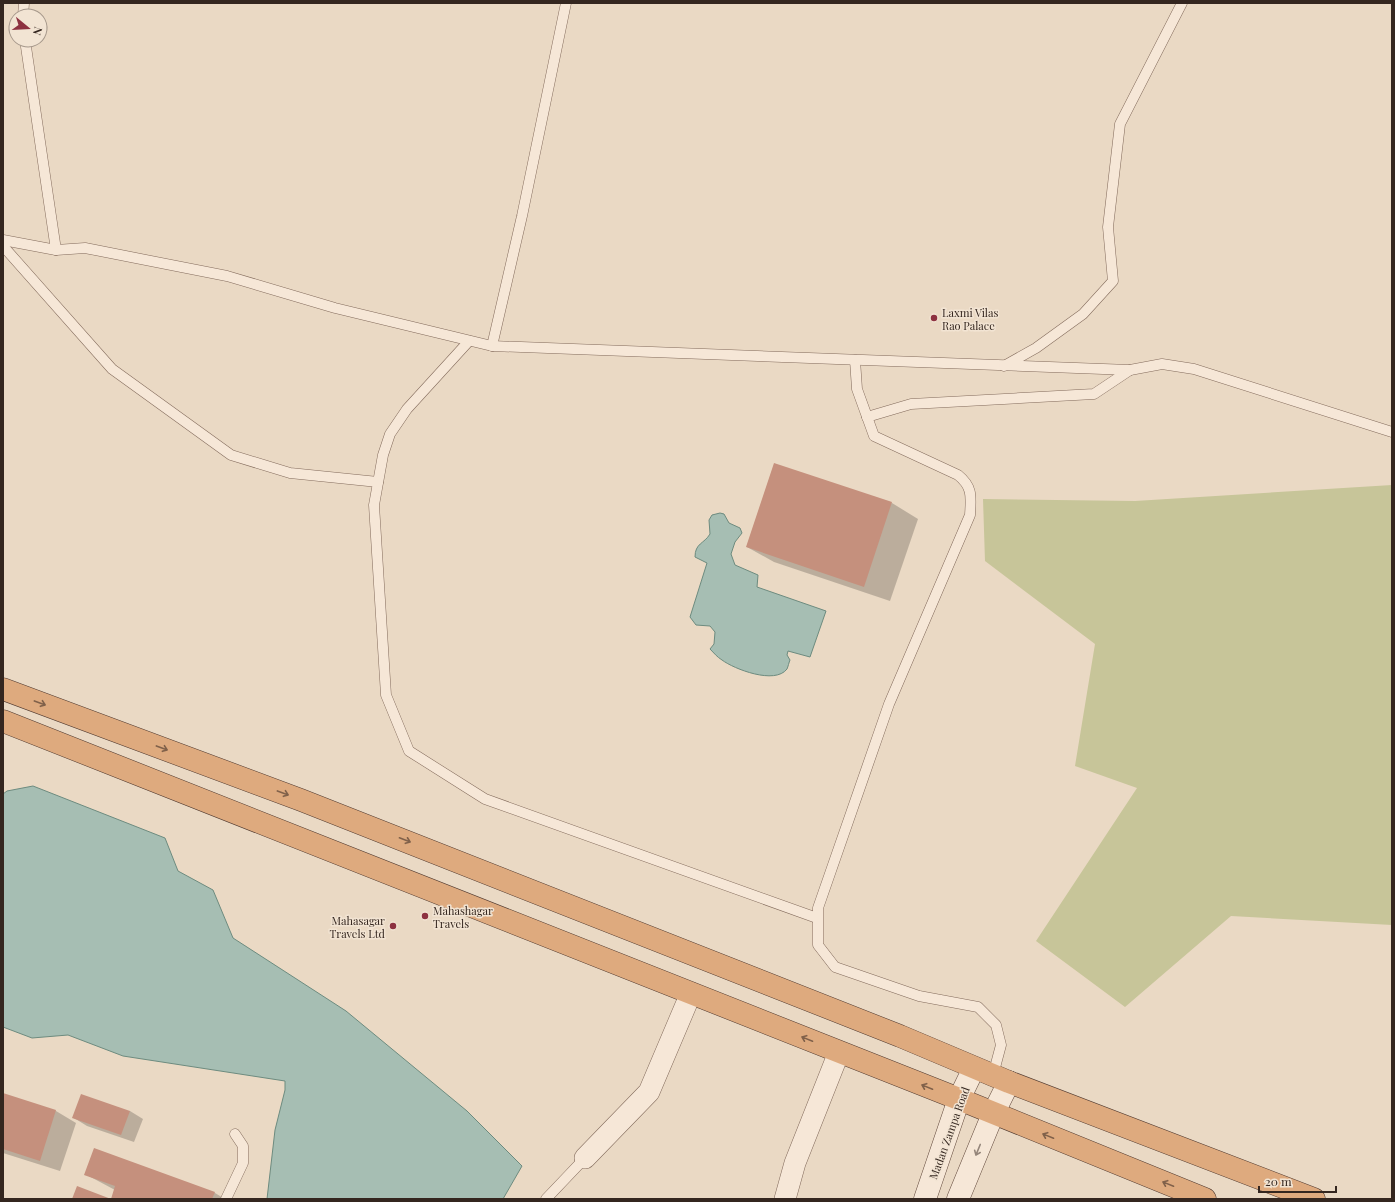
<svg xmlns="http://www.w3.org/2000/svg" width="1395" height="1202" viewBox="0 0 1395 1202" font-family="'Playfair Display',serif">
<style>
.green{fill:#c7c599}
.water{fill:#a6beb3;stroke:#6d8b7f}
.shadow{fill:#0003}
.building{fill:#c5907d}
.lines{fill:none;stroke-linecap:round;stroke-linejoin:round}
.service-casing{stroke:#836b5c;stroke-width:11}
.minor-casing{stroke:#836b5c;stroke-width:22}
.secondary-casing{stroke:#654c3f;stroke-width:23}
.trunk-casing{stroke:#513a30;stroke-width:23}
.service{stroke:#f6e7d7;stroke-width:10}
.minor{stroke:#f6e7d7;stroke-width:21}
.secondary{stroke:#f6e7d7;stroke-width:22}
.trunk{stroke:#deaa7e;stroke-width:22}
.oneway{stroke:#80614a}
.oneway2{stroke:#95867b}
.poi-dot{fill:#8d3140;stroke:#f2e4d3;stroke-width:1.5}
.labels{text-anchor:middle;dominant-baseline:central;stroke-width:3;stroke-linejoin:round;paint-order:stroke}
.poi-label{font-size:11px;fill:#34261f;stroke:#f2e4d3;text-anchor:start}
.street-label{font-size:11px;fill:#34261f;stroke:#f2e4d3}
</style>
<rect width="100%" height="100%" fill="#ead9c4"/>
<path class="green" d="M1392,485V925L1231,916L1125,1007L1036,941L1137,788L1075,766L1095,644L985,561L983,499L1135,501Z"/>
<g class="water">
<path d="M720,513L724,514L729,523L740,528L742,533L735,542L731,554L735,565L758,575L757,587L826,611L810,657L788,651L787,655L790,660C789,662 788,667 787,669C775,685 734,669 722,660C717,657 714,653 710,649L714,644L715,632L710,626L696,625L690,617L707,563L695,557C695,543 704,544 710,534L709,520L712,515Z"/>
<path d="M33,786L165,838L178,871L213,890L233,938L346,1011L467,1111L522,1166L503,1199H267L275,1130L285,1090V1081L123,1056L68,1035L32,1038L3,1027V794L7,791Z"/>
</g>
<g class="shadow">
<path d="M892,503L918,519L890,601L774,562L747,547Z"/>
<path d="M3,1094L56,1111L76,1123L60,1171L3,1153Z"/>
<path d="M130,1111L143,1119L134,1142L87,1126L74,1118Z"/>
<path d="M85,1174L215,1193L225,1199H112L115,1190Z"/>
</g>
<g class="building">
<path d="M774,463L892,502L864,587L746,547Z"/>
<path d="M3,1093L56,1110L40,1161L3,1149Z"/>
<path d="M81,1094L130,1111L121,1135L72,1118Z"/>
<path d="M94,1148L215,1192L212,1199H72L77,1186L111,1199L115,1186L84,1175Z"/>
</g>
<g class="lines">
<defs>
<g id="service">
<path d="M23,16L24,3"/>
<path d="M25,40L56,250"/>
<path d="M3,240L56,250L85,248L227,276L335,308L492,346L1130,370L1162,364L1194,369L1392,432"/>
<path d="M3,246L112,369L231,455L290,473L378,482"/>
<path d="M469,341L407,409L390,434L383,455L374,505L386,695L409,751L485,799L817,918"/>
<path d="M492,346L522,216L566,3"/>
<path d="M855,360L857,389L874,436L958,475C973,487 971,497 970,515L889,704L818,908V945L835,967L919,996L978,1007L996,1025L1001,1045L993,1075"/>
<path d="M1004,366L1036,348L1083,314L1113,281L1108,227L1120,124L1182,3"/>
<path d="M867,417L911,404L1094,394L1130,370"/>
<path d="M226,1199L243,1163V1146L235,1134"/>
<path d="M546,1199L585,1158"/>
</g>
<g id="minor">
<path d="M585,1158L649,1092L691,993"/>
<path d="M785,1199L795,1163L839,1052"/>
</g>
<g id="secondary">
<path d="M925,1199L959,1099L974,1068"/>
<path d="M958,1199L993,1114L1009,1082"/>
</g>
<g id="trunk">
<path d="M3,689L301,800L900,1036L1009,1082L1314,1199"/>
<path d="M3,721L959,1099L1205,1199"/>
</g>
</defs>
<use href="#service" class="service-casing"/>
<use href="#minor" class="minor-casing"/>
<use href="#secondary" class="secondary-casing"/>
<use href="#trunk" class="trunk-casing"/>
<use href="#service" class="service"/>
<use href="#minor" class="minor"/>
<use href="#secondary" class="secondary"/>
<use href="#trunk" class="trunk"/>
</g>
<defs><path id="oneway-shaft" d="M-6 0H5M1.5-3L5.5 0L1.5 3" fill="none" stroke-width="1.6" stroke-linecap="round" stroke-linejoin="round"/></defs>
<g class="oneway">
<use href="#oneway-shaft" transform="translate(40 703) rotate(20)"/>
<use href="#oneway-shaft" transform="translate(162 748) rotate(20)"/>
<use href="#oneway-shaft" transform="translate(283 793) rotate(20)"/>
<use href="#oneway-shaft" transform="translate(405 840) rotate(21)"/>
<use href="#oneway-shaft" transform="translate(807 1039) rotate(-158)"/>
<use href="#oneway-shaft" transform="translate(927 1087) rotate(-158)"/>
<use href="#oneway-shaft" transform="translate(1048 1136) rotate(-158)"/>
<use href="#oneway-shaft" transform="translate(1168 1184) rotate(-158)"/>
</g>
<use class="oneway2" href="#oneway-shaft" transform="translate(978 1150) rotate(112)"/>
<g class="poi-dot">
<circle cx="934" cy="318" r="4"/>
<circle cx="425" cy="916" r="4"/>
<circle cx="393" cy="926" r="4"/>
</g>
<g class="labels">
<g class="poi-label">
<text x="942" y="312">Laxmi Vilas<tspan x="942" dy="13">Rao Palace</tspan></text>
<text x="433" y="910">Mahashagar<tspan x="433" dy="13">Travels</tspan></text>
<text x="385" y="920" text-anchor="end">Mahasagar<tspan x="385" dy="13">Travels Ltd</tspan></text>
</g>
<g class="street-label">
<text transform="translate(949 1133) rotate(-70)">Madan Zampa Road</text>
</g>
</g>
<rect width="1395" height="1202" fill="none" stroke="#34261f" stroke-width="8"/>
<g transform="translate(28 28) rotate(108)"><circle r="19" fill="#f2e4d3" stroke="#a6988b"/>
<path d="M0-3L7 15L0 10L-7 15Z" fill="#8d3140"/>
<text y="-6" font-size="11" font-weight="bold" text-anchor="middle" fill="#34261f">N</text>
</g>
<path d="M1259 1186v6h77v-6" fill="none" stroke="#34261f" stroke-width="2"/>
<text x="1265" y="1186" font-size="12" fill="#34261f" stroke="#f2e4d3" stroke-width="3" paint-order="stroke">20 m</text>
</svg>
